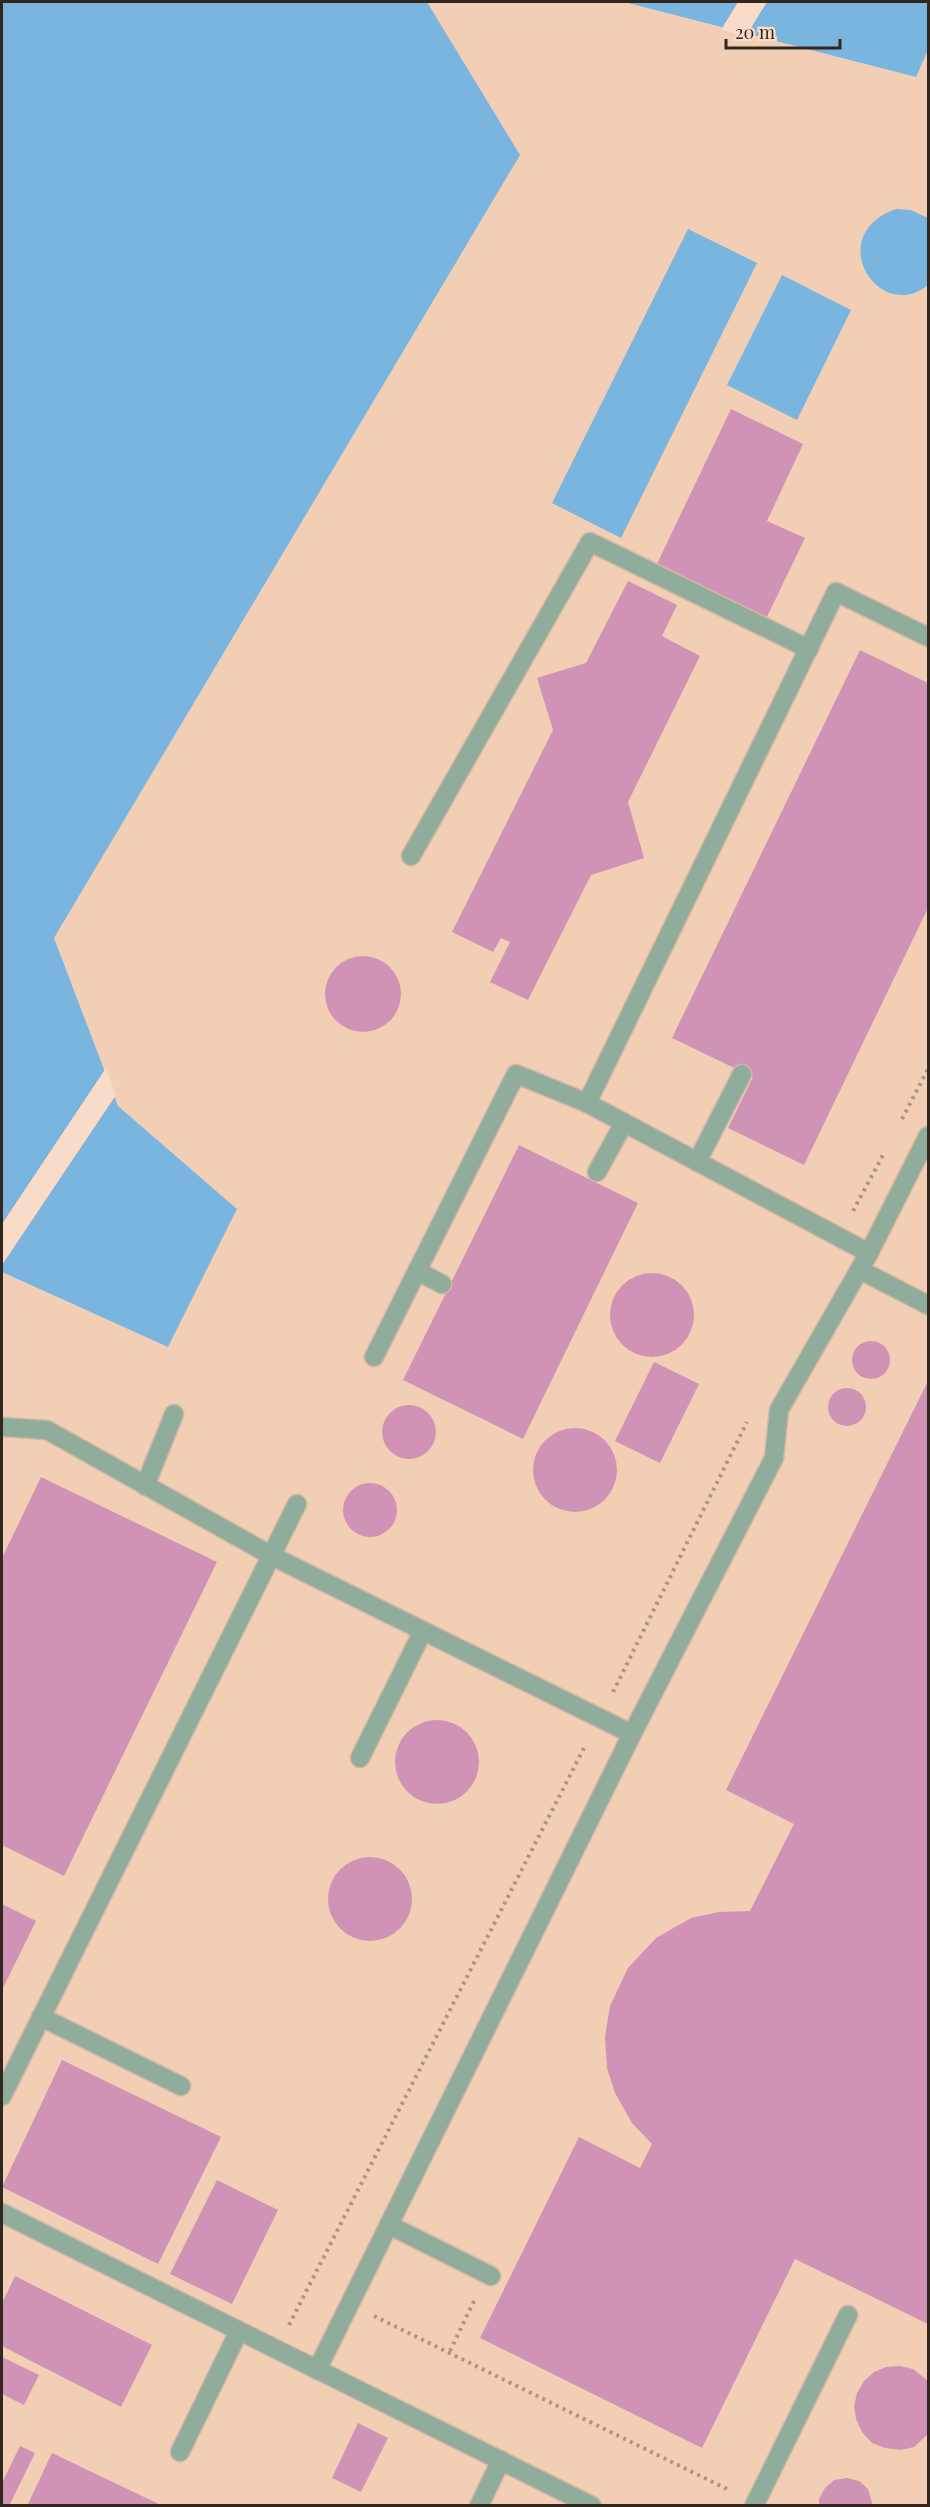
<svg xmlns="http://www.w3.org/2000/svg" width="930" height="2507" viewBox="0 0 930 2507" font-family="'Playfair Display',serif">
<style>
.built{fill:#f2ceb5}
.water{fill:#7ab5df}
.pier{fill:#fadbc7}
.building{fill:#d193b5}
.lines{fill:none;stroke-linecap:round;stroke-linejoin:round}
.lane-casing{stroke:#d2b7a5;stroke-width:21}
.path{stroke:#ac9586;stroke-width:4;stroke-dasharray:3 4.5;stroke-linecap:butt}
.lane{stroke:#90ac9b;stroke-width:18}
</style>
<rect width="100%" height="100%" fill="#fadbc7"/>
<path class="built" d="M427,2H624L916,77L928,50V2505L2,2506V1272L168,1347L237,1209L118,1106L54,938L520,155Z"/>
<g class="water">
<path d="M2,2H427L520,155L54,938L118,1106L237,1209L168,1347L2,1272Z"/>
<path d="M624,2H928V50L916,77Z"/>
<path d="M896,209L911,210L928,218V285C879,325 822,235 896,209Z"/>
<path d="M688,229L757,263L621,538L552,503Z"/>
<path d="M782,275L851,310L797,420L727,385Z"/>
</g>
<g class="pier">
<path d="M738,2H767L746,36L721,30Z"/>
<path d="M106,1068L116,1095L2,1265V1224Z"/>
</g>
<g class="building">
<path d="M731,409L803,444L767,521L805,538L765,621L655,568Z"/>
<path d="M628,581L677,605L662,636L700,656L628,802L644,858L591,875L528,1000L490,982L510,942L501,938L493,952L452,932L553,730L537,678L586,663Z"/>
<path d="M860,650L928,683V908L804,1165L728,1128L753,1077L672,1038Z"/>
<circle cx="363" cy="994" r="38"/>
<path d="M519,1145L638,1203L523,1439L403,1380Z"/>
<circle cx="652" cy="1315" r="42"/>
<circle cx="871" cy="1360" r="19"/>
<path d="M654,1362L699,1384L660,1463L615,1441Z"/>
<path d="M928,1381V2324L795,2259L702,2448L480,2338L579,2137L640,2168L652,2144L632,2123L615,2093L607,2068L605,2037L610,2006L628,1968L656,1938L691,1918L719,1912L750,1911L794,1824L726,1790Z"/>
<circle cx="847" cy="1407" r="19"/>
<circle cx="409" cy="1432" r="27"/>
<circle cx="575" cy="1470" r="42"/>
<path d="M41,1477L217,1562L64,1876L2,1845V1558Z"/>
<circle cx="370" cy="1510" r="27"/>
<circle cx="437" cy="1762" r="42"/>
<circle cx="370" cy="1899" r="42"/>
<path d="M2,1904L36,1921L2,1990Z"/>
<path d="M62,2060L221,2137L158,2264L2,2187Z"/>
<path d="M217,2180L278,2210L232,2304L170,2274Z"/>
<path d="M15,2276L152,2345L121,2407L2,2346V2303Z"/>
<path d="M2,2357L39,2375L24,2405L2,2394Z"/>
<path d="M900,2366L913,2369L928,2381V2434L914,2447L900,2450L885,2448L872,2443L862,2432L856,2419L854,2406L857,2393L864,2381L874,2372L886,2367Z"/>
<path d="M358,2423L388,2438L361,2492L332,2478Z"/>
<path d="M20,2446L35,2453L9,2506H2V2483Z"/>
<path d="M52,2453L163,2506H27Z"/>
<path d="M847,2478L859,2481L868,2489L873,2506H819V2499L825,2488L834,2480Z"/>
</g>
<g class="lines">
<defs>
<g id="lane">
<path d="M411,856L590,542L809,649"/>
<path d="M587,1103L836,592L928,637"/>
<path d="M697,1162L742,1074"/>
<path d="M597,1172L624,1123"/>
<path d="M860,1270L928,1305"/>
<path d="M417,1271L442,1284"/>
<path d="M374,1357L516,1074L587,1103L869,1253"/>
<path d="M2,1427L47,1430L272,1556L632,1734"/>
<path d="M145,1486L174,1414"/>
<path d="M360,1758L423,1631"/>
<path d="M41,2017L181,2086"/>
<path d="M2,2096L297,1504"/>
<path d="M2,2213L592,2506"/>
<path d="M389,2225L491,2276"/>
<path d="M317,2370L632,1734L774,1458L779,1410L869,1253L928,1136"/>
<path d="M180,2452L239,2331"/>
<path d="M479,2506L501,2460"/>
<path d="M754,2506L848,2315"/>
</g>
</defs>
<use href="#lane" class="lane-casing"/>
<g class="path">
<path d="M902,1119L928,1069"/>
<path d="M853,1211L883,1155"/>
<path d="M613,1692L747,1422"/>
<path d="M374,2316L731,2491"/>
<path d="M289,2325L586,1744"/>
<path d="M450,2351L474,2301"/>
</g>
<use href="#lane" class="lane"/>
</g>
<rect width="930" height="2507" fill="none" stroke="#32271f" stroke-width="6"/>
<path d="M726 39v9h114v-9" fill="none" stroke="#32271f" stroke-width="3"/>
<text x="735" y="39" font-size="18" fill="#32271f" stroke="#fadbc7" stroke-width="4.5" paint-order="stroke">20 m</text>
</svg>
